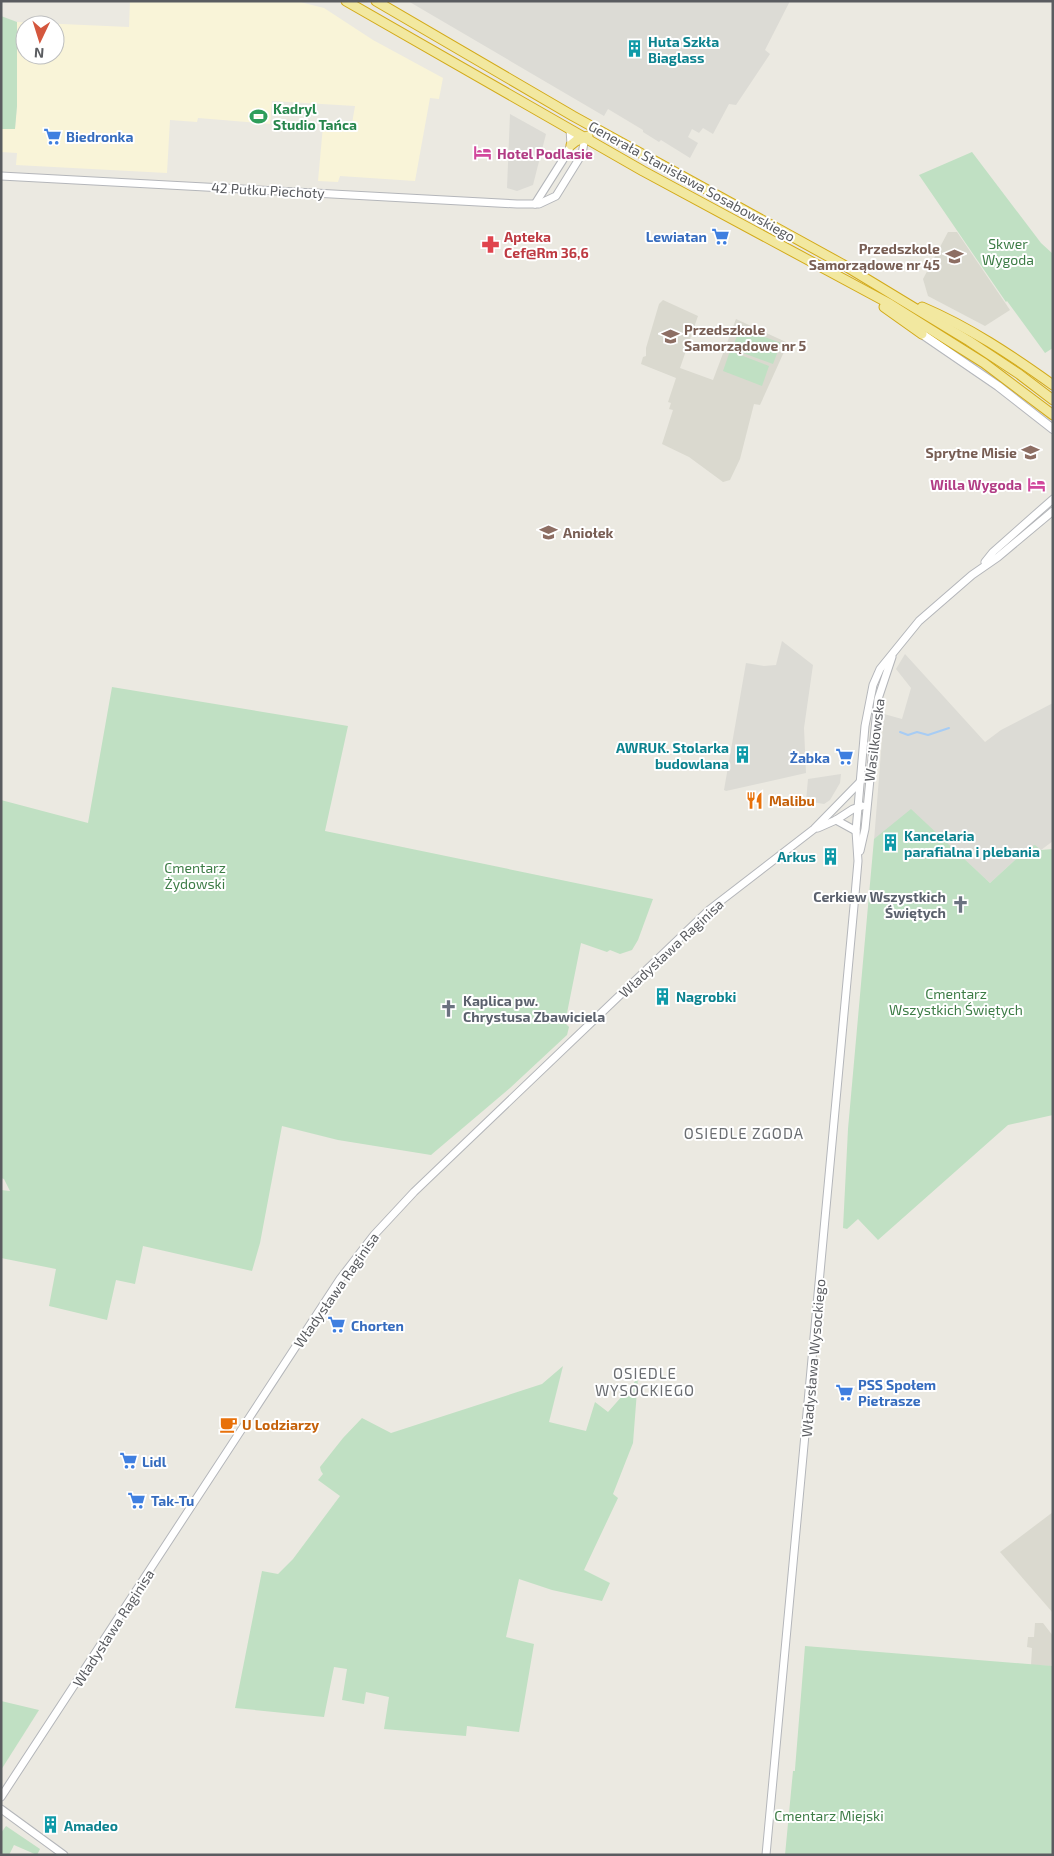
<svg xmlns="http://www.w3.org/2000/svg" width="1054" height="1856" viewBox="0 0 1054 1856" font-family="'Exo 2',sans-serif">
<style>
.commercial{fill:#f9f4d8;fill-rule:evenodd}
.industrial{fill:#dcdbd5}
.education{fill:#dad9cf}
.green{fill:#c0e0c3}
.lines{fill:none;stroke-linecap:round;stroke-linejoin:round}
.stream{stroke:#a7ccf4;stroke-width:2}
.tertiary-casing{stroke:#b4b6ba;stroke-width:9}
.secondary-casing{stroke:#b5b7bc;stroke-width:10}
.trunk-casing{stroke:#d3aa19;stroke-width:11}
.tertiary{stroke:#fff;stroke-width:7}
.secondary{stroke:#fff;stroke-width:8}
.trunk{stroke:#f2e8a0;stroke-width:9}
.labels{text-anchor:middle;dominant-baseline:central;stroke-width:4;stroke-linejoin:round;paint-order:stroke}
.culture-label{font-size:14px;font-weight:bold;fill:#0d838f;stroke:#fff;text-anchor:start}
.leisure-label{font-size:14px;font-weight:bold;fill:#27864d;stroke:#fff;text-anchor:start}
.shop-label{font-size:14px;font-weight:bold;fill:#366cbe;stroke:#fff;text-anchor:start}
.hotel-label{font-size:14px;font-weight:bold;fill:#b23c85;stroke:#fff;text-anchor:start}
.street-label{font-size:14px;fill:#5a5c60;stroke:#fff}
.health-label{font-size:14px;font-weight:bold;fill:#be3a42;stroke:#fff;text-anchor:start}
.park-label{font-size:14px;fill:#3d7c46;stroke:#fff}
.education-label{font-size:14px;font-weight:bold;fill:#785e54;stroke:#fff;text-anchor:end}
.food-label{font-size:14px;font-weight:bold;fill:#c56008;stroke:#fff;text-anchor:start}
.worship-label{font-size:14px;font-weight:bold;fill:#5b616d;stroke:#fff;text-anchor:end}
.neighbourhood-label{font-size:15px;letter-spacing:1px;fill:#6b6e72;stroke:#fff}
</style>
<rect width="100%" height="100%" fill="#ebe9e1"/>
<path class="commercial" d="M130,1H296L324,8L373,40L443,78L439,99L430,98L415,181L340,176L338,182L318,181L323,126L351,129L355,106L272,101L270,124L198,118L197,122L170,120L167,173L16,165L17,153L1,152V129L15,128L17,106V22L129,27ZM25,25H55V55H25Z"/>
<g class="industrial">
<path d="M408,1H790L765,50L770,54L736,105L729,104L713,134L703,128L699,133L692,129L688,137L698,143L690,158L661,140L659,142L643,132V130L608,109L604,116Z"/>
<path d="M510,114L546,134L533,185L517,191L507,188Z"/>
<path d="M782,641L813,665L804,728L806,773L726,791L724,790L746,663L764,666L776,665Z"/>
<path d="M905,654L985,742L1001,730L1053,703V841L1041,850L1029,847L990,883L911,810L874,841L884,714L902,719L911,688L896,669Z"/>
<path d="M841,774L840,783L830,800L824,804L806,801L808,779Z"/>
</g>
<g class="education">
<path d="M948,232H957L1010,310L985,326L928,296L923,279Z"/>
<path d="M663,300L698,316L680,368L713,380L736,319L788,343L760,405L754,404L740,459L730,480L723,482L689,457L662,444L673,410L669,409L671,403L668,402L676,378L641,364L643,357L646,356V348L659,304Z"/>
<path d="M1053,1512V1613L1000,1552Z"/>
<path d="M1035,1623H1043L1053,1636L1051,1666L1031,1665L1032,1648L1027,1647L1028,1637H1034Z"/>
</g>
<g class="green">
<path d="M1,16L17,22V106L15,129H1Z"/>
<path d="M972,152L1041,243L1053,254V348L1045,353L1007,301L1006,302L919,175Z"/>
<path d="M740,328L781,343L773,364L732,349Z"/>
<path d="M730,351L769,366L762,386L723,371Z"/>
<path d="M112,687L348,726L325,831L653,899L638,940L632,950L620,954L610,950L607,952L581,943L565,1023L569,1027L567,1035L510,1088L431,1155L338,1140L282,1126L260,1243L252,1271L143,1246L135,1284L116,1280L107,1320L49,1306L56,1269L1,1258V1190L10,1191L4,1179L1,1178V800L88,823Z"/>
<path d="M911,809L990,883L1029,847L1035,845L1041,850L1053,849V1115L1008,1125L878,1240L858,1219L847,1229L843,1228L848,1129L874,839Z"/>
<path d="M563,1366L549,1422L586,1431L595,1402L608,1412L638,1378L633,1443L613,1494L618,1498L584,1570L610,1583L602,1601L552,1590L519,1579L506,1637L534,1644L519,1732L467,1726L466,1736L384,1729L389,1697L366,1692L364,1704L342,1700L347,1669L334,1667L324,1717L235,1708L262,1571L278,1574L293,1559L340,1496L318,1480L323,1474L321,1471L320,1467L343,1438L362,1418L391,1433L542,1384Z"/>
<path d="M805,1646L1053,1666V1855H785L793,1771H795V1769Z"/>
<path d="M1,1701L39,1710L1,1770Z"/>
<path d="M6,1826L40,1849L37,1855L14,1845L9,1855H1V1833Z"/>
</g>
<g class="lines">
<path class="stream" d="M900,732L908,735L917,732L928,735L949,728"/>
<defs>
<g id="tertiary">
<path d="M1,176L517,204H539L556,196L582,154L585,137"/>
<path d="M535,204L566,155L571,145L570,129"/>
<path d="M985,562L993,552L1053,499"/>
<path d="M836,820L856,831"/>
<path d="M818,828L836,820L853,809L862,806"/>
<path d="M860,851L865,829L878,699L892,657"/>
<path d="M1,1797L340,1279L374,1235L414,1192L709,910L814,829L860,782"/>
<path d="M1,1809L64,1855"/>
<path d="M766,1855L855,895L858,861L856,831L865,726L873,685L880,669L919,621L972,575L998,557L1053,511"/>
</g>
<path id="secondary" d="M922,334L998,386L1053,429"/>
<g id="trunk">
<path d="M346,1L643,171L890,304L984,363L1053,415"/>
<path d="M376,1L573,116L842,264L969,341L1019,374L1053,400"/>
<path d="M571,145L576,141L588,136"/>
<path d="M884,307L922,334"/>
<path d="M922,307C969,327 1011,355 1053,385"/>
</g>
</defs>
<use href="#tertiary" class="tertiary-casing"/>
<use href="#secondary" class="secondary-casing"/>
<use href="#trunk" class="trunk-casing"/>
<use href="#tertiary" class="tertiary"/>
<use href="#secondary" class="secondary"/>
<use href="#trunk" class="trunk"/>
</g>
<defs>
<symbol id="building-bare" viewBox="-9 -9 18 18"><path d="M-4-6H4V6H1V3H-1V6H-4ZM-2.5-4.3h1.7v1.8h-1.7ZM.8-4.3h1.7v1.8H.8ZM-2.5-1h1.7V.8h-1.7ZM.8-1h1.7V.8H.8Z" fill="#0f9aa8" stroke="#fff" stroke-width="2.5" paint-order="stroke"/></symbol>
<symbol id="stadium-bare" viewBox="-9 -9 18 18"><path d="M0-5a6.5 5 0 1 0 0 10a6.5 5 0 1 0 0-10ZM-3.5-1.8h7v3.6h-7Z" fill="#2e9e5b" stroke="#fff" stroke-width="2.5" paint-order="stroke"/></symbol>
<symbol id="supermarket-bare" viewBox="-9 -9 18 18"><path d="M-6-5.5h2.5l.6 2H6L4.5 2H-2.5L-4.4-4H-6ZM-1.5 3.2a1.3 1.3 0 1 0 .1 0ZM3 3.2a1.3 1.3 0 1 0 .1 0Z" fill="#3f7fe0" stroke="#fff" stroke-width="2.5" paint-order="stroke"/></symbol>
<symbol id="hotel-bare" viewBox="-9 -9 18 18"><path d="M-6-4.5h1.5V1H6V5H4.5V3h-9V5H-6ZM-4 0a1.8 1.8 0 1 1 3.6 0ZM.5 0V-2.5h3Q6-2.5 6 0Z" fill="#d1479c" stroke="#fff" stroke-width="2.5" paint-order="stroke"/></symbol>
<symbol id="pharmacy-bare" viewBox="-9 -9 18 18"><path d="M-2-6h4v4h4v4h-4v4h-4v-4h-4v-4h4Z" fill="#e0444e" stroke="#fff" stroke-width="2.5" paint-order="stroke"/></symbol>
<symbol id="school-bare" viewBox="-9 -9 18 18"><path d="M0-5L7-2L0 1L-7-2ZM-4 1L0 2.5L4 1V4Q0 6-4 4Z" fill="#8d6e63" stroke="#fff" stroke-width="2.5" paint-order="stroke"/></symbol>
<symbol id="restaurant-bare" viewBox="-9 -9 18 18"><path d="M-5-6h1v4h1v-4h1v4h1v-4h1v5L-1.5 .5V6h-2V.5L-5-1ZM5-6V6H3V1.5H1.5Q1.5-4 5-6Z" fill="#e8710a" stroke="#fff" stroke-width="2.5" paint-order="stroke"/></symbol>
<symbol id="church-bare" viewBox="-9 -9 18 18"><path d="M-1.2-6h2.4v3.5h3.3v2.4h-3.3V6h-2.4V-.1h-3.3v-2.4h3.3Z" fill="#6b7280" stroke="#fff" stroke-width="2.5" paint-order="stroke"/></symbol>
<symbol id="cafe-bare" viewBox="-9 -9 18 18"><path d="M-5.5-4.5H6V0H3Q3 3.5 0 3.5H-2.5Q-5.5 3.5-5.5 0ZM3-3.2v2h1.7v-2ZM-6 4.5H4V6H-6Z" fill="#e8710a" stroke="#fff" stroke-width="2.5" paint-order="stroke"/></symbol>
</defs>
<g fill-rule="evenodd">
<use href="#building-bare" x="622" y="36" width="25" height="25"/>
<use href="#stadium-bare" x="246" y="104" width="25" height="25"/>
<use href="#supermarket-bare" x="40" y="124" width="25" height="25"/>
<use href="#hotel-bare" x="470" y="140" width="25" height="25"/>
<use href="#supermarket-bare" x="708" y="224" width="25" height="25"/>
<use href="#pharmacy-bare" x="478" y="232" width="25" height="25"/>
<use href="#school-bare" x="942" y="244" width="25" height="25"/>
<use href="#school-bare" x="658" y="324" width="25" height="25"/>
<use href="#school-bare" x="1018" y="440" width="25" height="25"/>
<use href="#hotel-bare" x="1024" y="472" width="25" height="25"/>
<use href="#school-bare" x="536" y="520" width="25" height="25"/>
<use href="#building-bare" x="730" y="742" width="25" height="25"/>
<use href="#supermarket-bare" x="832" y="744" width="25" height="25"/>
<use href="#restaurant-bare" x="742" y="788" width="25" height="25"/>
<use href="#building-bare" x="878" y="830" width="25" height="25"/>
<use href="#building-bare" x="818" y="844" width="25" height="25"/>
<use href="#church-bare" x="948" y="892" width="25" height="25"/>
<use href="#building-bare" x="650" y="984" width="25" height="25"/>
<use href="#church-bare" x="436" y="996" width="25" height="25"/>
<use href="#supermarket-bare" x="324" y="1312" width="25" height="25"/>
<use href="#supermarket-bare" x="832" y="1380" width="25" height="25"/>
<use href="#cafe-bare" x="216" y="1412" width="25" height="25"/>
<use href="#supermarket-bare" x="116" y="1448" width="25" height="25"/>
<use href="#supermarket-bare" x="124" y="1488" width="25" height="25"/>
<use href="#building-bare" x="38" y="1812" width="25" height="25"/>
</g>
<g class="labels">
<g class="culture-label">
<text x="648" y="41">Huta Szkła<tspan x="648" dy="16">Biaglass</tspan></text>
<text x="729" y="747" text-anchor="end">AWRUK. Stolarka<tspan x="729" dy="16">budowlana</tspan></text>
<text x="904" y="835">Kancelaria<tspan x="904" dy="16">parafialna i plebania</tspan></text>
<text x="816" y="856" text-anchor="end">Arkus</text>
<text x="676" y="996">Nagrobki</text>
<text x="64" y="1825">Amadeo</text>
</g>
<g class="leisure-label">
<text x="273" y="108">Kadryl<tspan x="273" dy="16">Studio Tańca</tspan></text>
</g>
<g class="shop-label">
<text x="66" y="136">Biedronka</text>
<text x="707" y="236" text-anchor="end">Lewiatan</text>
<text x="830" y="757" text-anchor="end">Żabka</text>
<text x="351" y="1325">Chorten</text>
<text x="858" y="1384">PSS Społem<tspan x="858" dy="16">Pietrasze</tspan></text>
<text x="142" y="1461">Lidl</text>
<text x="151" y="1500">Tak-Tu</text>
</g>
<g class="hotel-label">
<text x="497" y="153">Hotel Podlasie</text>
<text x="1022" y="484" text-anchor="end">Willa Wygoda</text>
</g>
<g class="street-label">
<text transform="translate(692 181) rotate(29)">Generała Stanisława Sosabowskiego</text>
<text transform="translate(268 190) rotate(3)">42 Pułku Piechoty</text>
<text transform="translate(874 740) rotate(-83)">Wasilkowska</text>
<text transform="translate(671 948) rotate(-43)">Władysława Raginisa</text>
<text transform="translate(336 1290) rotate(-55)">Władysława Raginisa</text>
<text transform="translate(813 1358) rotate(-85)">Władysława Wysockiego</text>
<text transform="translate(113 1628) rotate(-57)">Władysława Raginisa</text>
</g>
<g class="health-label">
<text x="504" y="236">Apteka<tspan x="504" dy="16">Cef@Rm 36,6</tspan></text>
</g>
<g class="park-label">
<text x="1008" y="243">Skwer<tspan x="1008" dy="16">Wygoda</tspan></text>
<text x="195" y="867">Cmentarz<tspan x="195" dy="16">Żydowski</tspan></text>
<text x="956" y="993">Cmentarz<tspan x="956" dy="16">Wszystkich Świętych</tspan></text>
<text x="829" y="1815">Cmentarz Miejski</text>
</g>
<g class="education-label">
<text x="940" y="248">Przedszkole<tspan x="940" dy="16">Samorządowe nr 45</tspan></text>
<text x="684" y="329" text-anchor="start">Przedszkole<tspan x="684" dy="16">Samorządowe nr 5</tspan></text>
<text x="1017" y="452">Sprytne Misie</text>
<text x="563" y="532" text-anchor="start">Aniołek</text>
</g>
<g class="food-label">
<text x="769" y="800">Malibu</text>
<text x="242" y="1424">U Lodziarzy</text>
</g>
<g class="worship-label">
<text x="946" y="896">Cerkiew Wszystkich<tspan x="946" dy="16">Świętych</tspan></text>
<text x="463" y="1000" text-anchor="start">Kaplica pw.<tspan x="463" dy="16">Chrystusa Zbawiciela</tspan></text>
</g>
<g class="neighbourhood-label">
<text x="744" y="1133">OSIEDLE ZGODA</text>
<text x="645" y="1373">OSIEDLE<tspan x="645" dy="17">WYSOCKIEGO</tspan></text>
</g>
</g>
<rect width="1054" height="1856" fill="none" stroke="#5a5c60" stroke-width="5"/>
<g transform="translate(40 40) rotate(184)"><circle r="24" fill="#ffffff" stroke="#bdbebf"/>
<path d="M0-4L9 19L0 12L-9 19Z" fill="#d4573e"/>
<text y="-8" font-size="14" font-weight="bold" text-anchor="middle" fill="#5a5c60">N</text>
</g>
</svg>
